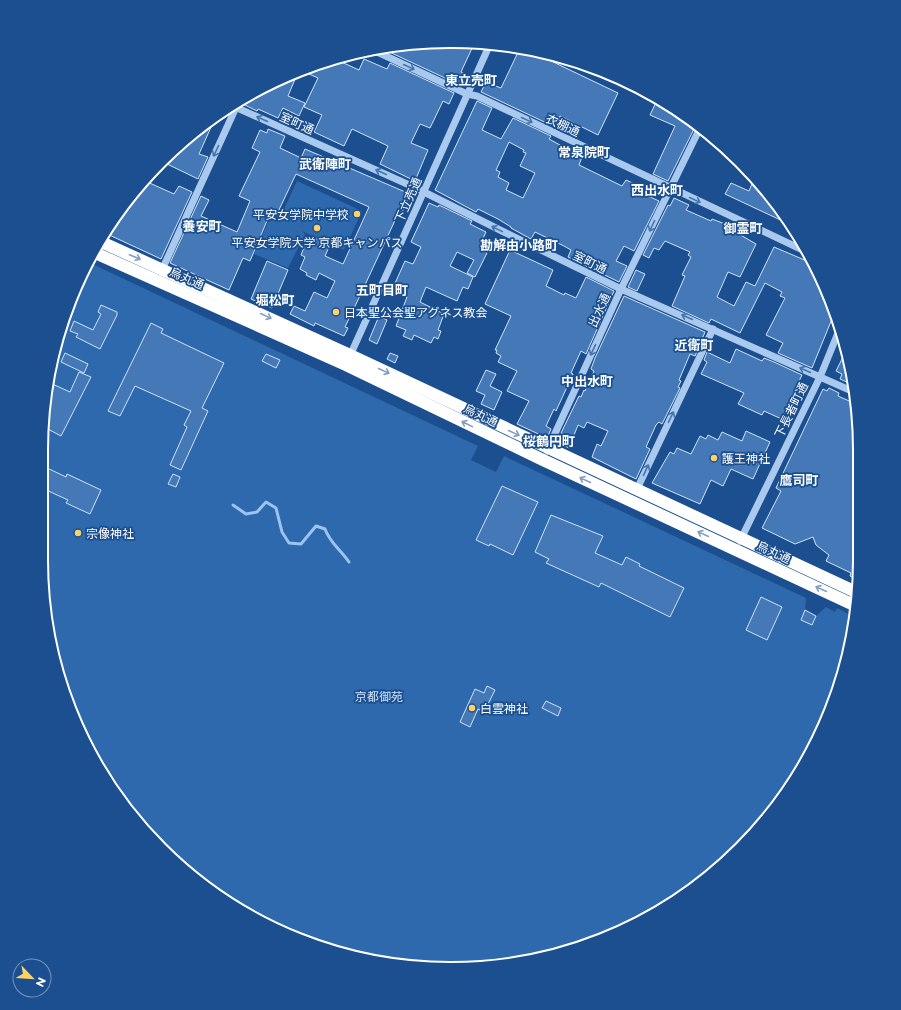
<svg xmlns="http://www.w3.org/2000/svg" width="901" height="1010" viewBox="0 0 901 1010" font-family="Montserrat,'Noto Sans JP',sans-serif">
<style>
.green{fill:#2e69ad}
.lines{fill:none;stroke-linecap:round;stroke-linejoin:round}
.stream{stroke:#9cc4f0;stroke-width:3}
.building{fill:#4478b7;stroke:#cfe3fa;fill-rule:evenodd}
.minor{stroke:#a9c9ee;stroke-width:7}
.highway{stroke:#fff;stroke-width:12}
.oneway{stroke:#4674ac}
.oneway2{stroke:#829ec1}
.poi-dot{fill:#ffd166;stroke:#1b4f8f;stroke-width:1.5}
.labels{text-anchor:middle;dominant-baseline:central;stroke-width:3.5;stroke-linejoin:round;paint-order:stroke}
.street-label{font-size:12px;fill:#fff;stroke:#1b4f8f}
.poi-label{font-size:12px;fill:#fff;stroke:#1b4f8f;text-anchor:start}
.park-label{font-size:12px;fill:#cfe3fa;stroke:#1b4f8f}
.neighbourhood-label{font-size:13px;font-weight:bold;fill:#fff;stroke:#1b4f8f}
.rim{fill:none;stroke:#fff;stroke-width:2}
</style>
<rect width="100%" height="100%" fill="#1b4f8f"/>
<g class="green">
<path d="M297,181L362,211L344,250L302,231L305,234L288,268L254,254L268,222L281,216Z"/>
<path d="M88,262L478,446L471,460L496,472L504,456L806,598L805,610L816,616L826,607L835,612L837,608L854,617L846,665L818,740L775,809L720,868L632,927L556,955L451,969L370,961L270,927L201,884L126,809L83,740L49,640L41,559L49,371L72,294Z"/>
</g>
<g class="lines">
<path class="stream" d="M233,505L246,514L257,512L266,502L276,508L282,532L289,543L301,544L316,526L325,529C330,543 340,549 349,562"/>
</g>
<g class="building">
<path d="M424,42L474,44L461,72L465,74L460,85L383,49Z"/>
<path d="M520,48L528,50L618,93L598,135L560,116L555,127L481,92L486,82L501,88Z"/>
<path d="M335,59L359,70L364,59L387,69L390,63L454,93L449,104L443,101L430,128L420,124L411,143L428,150L415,181L380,164L388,146L352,129L344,146L314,132L322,115L304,107L318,78L302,71Z"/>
<path d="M298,72L288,96L305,103L299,116L283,108L278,118L258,109L257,111L243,104L246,98L269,83Z"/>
<path d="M658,98L696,125L668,181L653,174L675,126L650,115Z"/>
<path d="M477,101L492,108L482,130L501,139L513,118L551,136L549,139L582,157L579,165L622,186L626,180L637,185L635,190L659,201L634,251L624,246L616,261L627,266L619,282L568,257L571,250L564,246L535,232L531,239L511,228V227L498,219L478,209L476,212L435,190ZM509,142L524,150L523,152L526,153L520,166L535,173L523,198L506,190L509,183L498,177L500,172L496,170Z"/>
<path d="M216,116L199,154L208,157L198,179L165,163L169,156L201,125Z"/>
<path d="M268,129L285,136L280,148L301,158L305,149L410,194L401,215L398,214L357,302L345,327L348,328L344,336L315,323L314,326L290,314L294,306L305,311L314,292L327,298L335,281L319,273L316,280L306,275L307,273L300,269L305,257L301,255L305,245L310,247L314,238L330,245L325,256L343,264L369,207L296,174L277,214L273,212L269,216L250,261L243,258L229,290L170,263L201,196L209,200L201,216L237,232L250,201L239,196L260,152L252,148L260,130L267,133Z"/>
<path d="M754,179L776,201L789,224L725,194L731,183L749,191Z"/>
<path d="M143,180L174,194L179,186L192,192L161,259L105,233Z"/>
<path d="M674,198L689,205L686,210L711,221L712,219L725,224V226L756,244L740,277L728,272L717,297L734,306L746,282L755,286L774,247L814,264L834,314L812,368L778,353L783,343L766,335L785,298L780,296L782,292L765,283L740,333L711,319L709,323L672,306L685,276L682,275L691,257L688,255L690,252L665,241L659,250L654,248L649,258L643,255L668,205L670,206Z"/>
<path d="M429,203L438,207L439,205L472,221L470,224L486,232L481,243L490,247L475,277L467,273L474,260L457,252L450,266L473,277L468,289L463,287L457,301L426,287L420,302L444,314L438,330L441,331L438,339L434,337L431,343L414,335L412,340L403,336L406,330L396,326L407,297L392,290L405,261L413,264L421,247L411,242Z"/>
<path d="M510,250L553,270L546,286L564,295L565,293L576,298L586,277L614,291L586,354L581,351L571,373L573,374L556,411L554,409L546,426L551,429L547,438L517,424L529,401L507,391L517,371L498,362L501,356L496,353L497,350H495L511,316L485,304Z"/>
<path d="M267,261L288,270L272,308L251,299Z"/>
<path d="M636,270L645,274L637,291L628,287Z"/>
<path d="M624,296L705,332L695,356L690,354L679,380L681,381L678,387L680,388L662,424L659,422L656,425L646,447L650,449L636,479L592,457L597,444L601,446L608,431L587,422L584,428L578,425L569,448L561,444L565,435L561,433L579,396L581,397L584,390L585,391L594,371L591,369L595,358Z"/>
<path d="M101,305L117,312V315L100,349L76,337L78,334L70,331L74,321L93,330L101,314L98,312Z"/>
<path d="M379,316L387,320L377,344L369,340Z"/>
<path d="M151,323L163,329L161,333L224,363L202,408L208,411L181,470L170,465L187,427L184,425L191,411L135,386L120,416L108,411Z"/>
<path d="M736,349L762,361L764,358L774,362L802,375L792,396L798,399L786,421L764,411L762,415L738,404L744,393L701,374L707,362L704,360L707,352L730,363Z"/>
<path d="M65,353L88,364L84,373L61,362Z"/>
<path d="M390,353L398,356L395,363L387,359Z"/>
<path d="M266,354L280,360L276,368L262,361Z"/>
<path d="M842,359L848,361L849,360L853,385L840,379L842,374L836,371Z"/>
<path d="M486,370L496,374L490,386L502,392L494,410L481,404L485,395L476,391Z"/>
<path d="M79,372L91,377L61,436L46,428L48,382L70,392Z"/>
<path d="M829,388L839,393L838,396L856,404L859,424V580L850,576L851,573L826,561L829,555L816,545L813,537L795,544L762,528L781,491L776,488L823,389L827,391Z"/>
<path d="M746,431L770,442L753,479L731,469L723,486L711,480L700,504L652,483L670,452L674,454L677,448L691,454L700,436L706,439L708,435L718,440L722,432L742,441Z"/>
<path d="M45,467L66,477L67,474L101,490L90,514L66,503L68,500L44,489Z"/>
<path d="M173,474L180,477L176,487L168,484Z"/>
<path d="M502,486L538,502L513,555L490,544L489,546L476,540Z"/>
<path d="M551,515L603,536L595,553L622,565L626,557L640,564L639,566L684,588L670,617L601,583L599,587L546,563L549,559L535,552Z"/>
<path d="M761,597L782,607L767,640L746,630Z"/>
<path d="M805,610L816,616L812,625L801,620Z"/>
<path d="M487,686L495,690L484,712L478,709L470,727L460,722L475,689L484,693Z"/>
<path d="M546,701L561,708L558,716L542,708Z"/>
</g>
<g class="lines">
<g class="minor">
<path d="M373,50L467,94L477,96L807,252"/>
<path d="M233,106L416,188L504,232L621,289L854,392"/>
<path d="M161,272L238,103"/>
<path d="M349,358L490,44"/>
<path d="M547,451L621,289L700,128"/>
<path d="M637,489L713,329"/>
<path d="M740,541L820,377L840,328"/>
</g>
<g class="highway">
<path d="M99,241L350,355L858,593"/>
<path d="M93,252L346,365L543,460L856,606"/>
</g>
</g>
<defs><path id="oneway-shaft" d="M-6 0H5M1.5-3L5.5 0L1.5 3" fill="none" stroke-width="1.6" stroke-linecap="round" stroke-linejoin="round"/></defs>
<g class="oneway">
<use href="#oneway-shaft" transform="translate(409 67) rotate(25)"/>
<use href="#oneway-shaft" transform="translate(262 119) rotate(-156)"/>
<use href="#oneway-shaft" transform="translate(527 120) rotate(25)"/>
<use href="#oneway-shaft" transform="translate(216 151) rotate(115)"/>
<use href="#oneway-shaft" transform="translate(381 172) rotate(-156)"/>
<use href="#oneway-shaft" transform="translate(695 200) rotate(25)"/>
<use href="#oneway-shaft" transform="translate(652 226) rotate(116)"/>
<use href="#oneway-shaft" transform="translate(497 229) rotate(-154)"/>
<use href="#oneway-shaft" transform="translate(687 317) rotate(-156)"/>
<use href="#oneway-shaft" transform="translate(593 350) rotate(115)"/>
<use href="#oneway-shaft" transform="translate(805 370) rotate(-156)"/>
<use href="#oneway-shaft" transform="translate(671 417) rotate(-65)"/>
<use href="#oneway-shaft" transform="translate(646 470) rotate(-65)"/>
</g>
<g class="oneway2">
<use href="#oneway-shaft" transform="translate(135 257) rotate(23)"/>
<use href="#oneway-shaft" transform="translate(266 316) rotate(25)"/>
<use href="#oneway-shaft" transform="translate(384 371) rotate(25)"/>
<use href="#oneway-shaft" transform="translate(467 424) rotate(-154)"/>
<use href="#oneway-shaft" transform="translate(514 433) rotate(25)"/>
<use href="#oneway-shaft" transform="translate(585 480) rotate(-155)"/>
<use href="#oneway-shaft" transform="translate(703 534) rotate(-155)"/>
<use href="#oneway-shaft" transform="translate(821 589) rotate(-155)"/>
</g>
<g class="poi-dot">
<circle cx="357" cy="214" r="4"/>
<circle cx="317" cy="228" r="4"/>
<circle cx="336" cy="312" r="4"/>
<circle cx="714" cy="458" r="4"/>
<circle cx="78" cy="533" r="4"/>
<circle cx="472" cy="708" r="4"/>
</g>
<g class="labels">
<g class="street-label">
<text transform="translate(297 123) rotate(24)">室町通</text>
<text transform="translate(563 125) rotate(25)">衣棚通</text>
<text transform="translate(408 200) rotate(-66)">下立売通</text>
<text transform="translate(590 262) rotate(26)">室町通</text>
<text transform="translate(187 278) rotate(24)">烏丸通</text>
<text transform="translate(599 310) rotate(-65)">出水通</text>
<text transform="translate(791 410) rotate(-64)">下長者町通</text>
<text transform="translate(481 415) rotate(26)">烏丸通</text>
<text transform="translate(774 552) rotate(25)">烏丸通</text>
</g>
<g class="poi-label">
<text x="349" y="214" text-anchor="end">平安女学院中学校</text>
<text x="317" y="242" text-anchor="middle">平安女学院大学 京都キャンパス</text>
<text x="344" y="312">日本聖公会聖アグネス教会</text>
<text x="722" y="458">護王神社</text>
<text x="86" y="533">宗像神社</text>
<text x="480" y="708">白雲神社</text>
</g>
<g class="park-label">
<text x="379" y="696">京都御苑</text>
</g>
<g class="neighbourhood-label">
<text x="471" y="80">東立売町</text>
<text x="584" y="152">常泉院町</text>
<text x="325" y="164">武衛陣町</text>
<text x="657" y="190">西出水町</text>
<text x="202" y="226">養安町</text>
<text x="743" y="228">御霊町</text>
<text x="519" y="245">勘解由小路町</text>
<text x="382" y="290">五町目町</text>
<text x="275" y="300">堀松町</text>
<text x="694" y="345">近衛町</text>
<text x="587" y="381">中出水町</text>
<text x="549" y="441">桜鶴円町</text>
<text x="799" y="480">鷹司町</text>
</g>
</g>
<path d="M0 0H901V1010H0ZM450 48H451A402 402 0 0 1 853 450V560A402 402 0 0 1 451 962H450A402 402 0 0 1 48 560V450A402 402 0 0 1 450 48Z" fill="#1b4f8f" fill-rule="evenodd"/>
<path class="rim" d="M450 48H451A402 402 0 0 1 853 450V560A402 402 0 0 1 451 962H450A402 402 0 0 1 48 560V450A402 402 0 0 1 450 48Z"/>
<g transform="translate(32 978) rotate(115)"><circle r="19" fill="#1b4f8f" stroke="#7695bc"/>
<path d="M0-3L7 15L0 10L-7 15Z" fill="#ffd166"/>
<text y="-6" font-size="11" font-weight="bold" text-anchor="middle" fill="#ffffff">N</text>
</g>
</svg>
